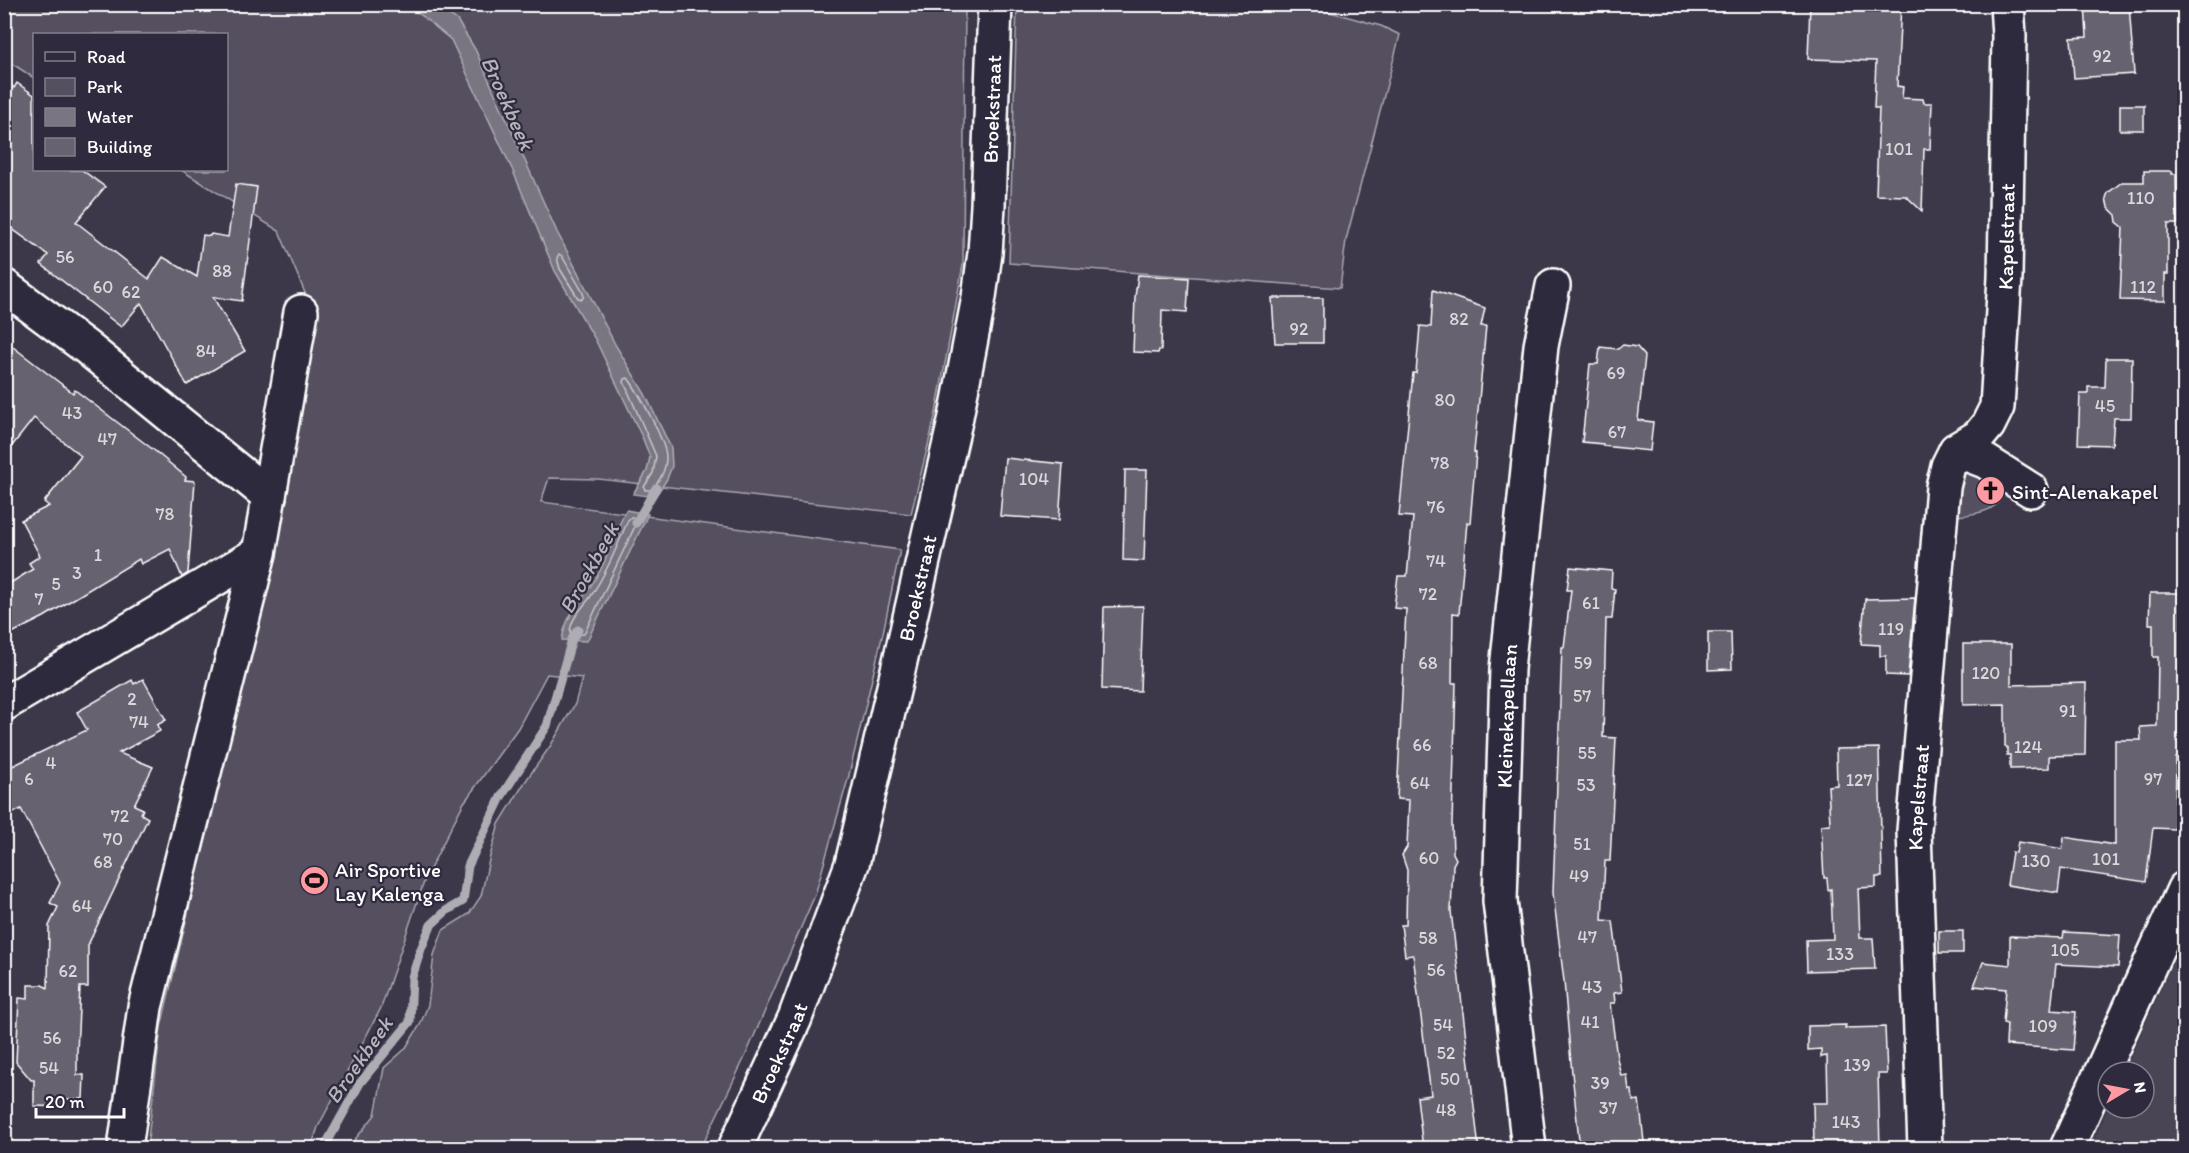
<svg xmlns="http://www.w3.org/2000/svg" width="2189" height="1153" viewBox="0 0 2189 1153" font-family="Itim,sans-serif">
<style>
.built{fill:#494455}
.green{fill:#555060;stroke:#aaa8b0;stroke-width:1.5}
.water{fill:#797682;stroke:#afadb4;stroke-width:1.5}
.lines{fill:none;stroke-linecap:round;stroke-linejoin:round}
.shore{stroke:#c9c8cd;stroke-width:1.5}
.stream{stroke:#afadb4;stroke-width:9}
.building{fill:#666270;stroke:#fff;stroke-width:1.5}
.minor-casing{stroke:#fff;stroke-width:38}
.minor{stroke:#2f2a3d;stroke-width:33}
.labels{text-anchor:middle;dominant-baseline:central;stroke-width:4.5;stroke-linejoin:round;paint-order:stroke}
.number-label{font-size:18px;fill:#d9d8db}
.street-label{font-size:21px;fill:#fff;stroke:#2f2a3d}
.poi-label{font-size:21px;fill:#fff;stroke:#2f2a3d;text-anchor:start}
.water-label{font-size:22px;font-style:italic;fill:#b5b4ba;stroke:#2f2a3d}
</style>
<rect width="100%" height="100%" fill="#3c3749"/>
<filter id="ink" filterUnits="userSpaceOnUse"><feTurbulence type="fractalNoise" baseFrequency=".0167" numOctaves="2"/><feDisplacementMap in="SourceGraphic" scale="12" xChannelSelector="R" yChannelSelector="G"/><feConvolveMatrix kernelMatrix="1 2 1 2 8 2 1 2 1" color-interpolation-filters="sRGB"/></filter>
<g filter="url(#ink)">
<path class="built" d="M2184,937V1148H2090L2108,1108H2144V1072H2124Z"/>
<g class="green">
<path d="M4,5H965L963,265L936,413L911,514L598,479L549,478L541,502L900,550L883,633L848,779L815,895L745,1057L701,1148H348L375,1115L384,1068L405,1049L420,1025L428,1005L434,955L443,930L469,914L481,896L489,860L499,824L525,782L551,745L575,704L582,678L547,674L518,728L463,804L425,879L381,1008L318,1127L311,1148H147L161,1027L227,748L313,312L279,231L181,170H226V34H34V78L5,59Z"/>
<path d="M1017,5H1305L1381,26L1400,35L1346,240L1340,288L1009,263Z"/>
<path d="M1966,471L2005,486C2002,512 1977,514 1956,516L1961,473Z"/>
</g>
<g class="water">
<path d="M409,5H436L457,20L475,49L557,232L616,346L645,394L671,448L672,466L667,479L655,497L633,494L647,471L650,457L643,439L595,339L555,271L513,171L451,40Z"/>
<path d="M626,510L648,514L587,641L562,640C566,611 587,596 600,571C610,551 616,530 626,510Z"/>
</g>
<g class="lines">
<g class="shore">
<path d="M559,254L562,256L582,291L584,296L582,299L578,298L560,269L557,258Z"/>
<path d="M628,378C638,391 666,442 666,457C666,470 659,482 651,490H645L644,487L653,473L656,456L624,382L625,379Z"/>
<path d="M631,517L636,518L637,522L584,634L571,635C567,623 582,608 589,599C606,574 617,547 628,520Z"/>
</g>
<g class="stream">
<path d="M636,523L656,488"/>
<path d="M324,1148L360,1083L410,1022L412,977L421,949L431,925L446,911L463,901L468,866L501,797L547,726L572,639L578,630"/>
</g>
</g>
<g class="building">
<path d="M1810,4H1901L1897,86L1903,87L1902,98L1923,99L1924,103H1932L1930,149H1924L1922,211L1906,196L1876,195L1879,108H1874L1876,61L1808,59Z"/>
<path d="M2085,4H2129L2134,74L2074,78L2071,38L2087,37Z"/>
<path d="M4,80L14,88L17,83L34,95V170H82L105,187L76,222L149,279L163,257L197,277L203,235L210,236L211,234L228,237L236,184L257,187L242,301L213,297L245,351L187,385L141,303L121,327L41,264L48,255L4,223Z"/>
<rect x="2120" y="105" width="24" height="25"/>
<path d="M2144,171H2172V174H2176L2177,224H2168V274H2165V301L2120,300L2123,227L2117,222L2116,215L2108,207L2106,198L2108,193L2122,182H2144Z"/>
<path d="M1138,275L1189,278L1187,312L1162,310L1161,350H1159L1158,353L1133,352L1135,297Z"/>
<path d="M1433,290L1485,308L1481,326H1486L1474,452L1476,453L1470,523L1467,522L1459,614L1453,613L1452,683H1456L1452,825L1453,853L1456,859L1453,865L1451,911L1479,1149H1423L1417,1097L1431,1095L1413,955L1405,956L1401,925H1406L1407,870L1402,855L1407,847L1409,800L1397,799L1406,609L1394,608L1398,576H1407L1413,517L1399,516L1413,373H1416L1420,326L1431,327Z"/>
<path d="M1272,298H1323V343H1275Z"/>
<path d="M4,340L73,393L75,390L155,451L186,477L185,480L195,481L188,573L182,577L170,549L141,564L139,559L44,617L4,637V587L33,569L29,563L40,556L21,520L49,506L44,502L81,456L34,418L4,456Z"/>
<path d="M1623,345L1637,347L1645,356L1638,420L1653,422L1650,451L1603,446V444L1582,442L1590,364H1598L1600,347L1618,349Z"/>
<path d="M2106,358H2132L2131,418H2114L2112,445L2078,444L2080,394H2088V387H2105Z"/>
<path d="M1005,458L1063,464L1059,520L1000,516Z"/>
<path d="M1125,470H1147L1144,561L1123,560Z"/>
<path d="M1570,567L1612,571L1611,588L1615,589L1612,619H1606L1603,737L1616,738L1610,861H1605L1602,920L1613,921L1622,992L1614,993L1615,1003H1610L1617,1058L1621,1076L1627,1075L1629,1090H1632L1633,1101L1639,1100L1641,1115L1644,1142L1633,1143V1149H1580L1571,1063L1564,981L1553,893L1562,647H1564L1571,590H1567Z"/>
<path d="M2150,593H2184V758H2176L2175,829L2153,828L2146,882L2061,869L2058,893L2007,885L2012,852L2016,853L2018,842L2063,849L2064,837L2115,845V740H2141L2140,727L2157,726L2158,657H2153V624H2149Z"/>
<path d="M1915,598L1908,676L1886,675V656H1880V645L1861,644L1865,599Z"/>
<path d="M1143,606L1140,691L1102,689L1104,607Z"/>
<path d="M1708,632H1731L1732,669L1708,670Z"/>
<path d="M1963,644H2011V685L2086,683L2085,755L2049,756V768L2010,769V755H2007V747H2005V704L1963,705Z"/>
<path d="M143,679L166,720L157,725L160,731L119,753L153,767L134,805L143,809L141,814L148,818L88,945V987H80L77,1052V1075H84L83,1099H64V1107L34,1106V1080H31L16,1062L19,998L28,999V985H42L48,988L49,926L58,907L50,903L60,883L21,809L4,818V770L87,730L77,712L132,680L134,684Z"/>
<path d="M1879,748L1882,877H1876V887L1858,888L1860,938H1873L1875,969L1807,971L1806,940L1833,939L1831,889L1828,890L1827,878H1824L1821,825L1830,824L1828,786L1837,785L1836,749Z"/>
<rect x="1939" y="931" width="24" height="22"/>
<path d="M2064,932L2120,935L2118,967L2056,964L2051,1010L2076,1012L2073,1050L2006,1045L2007,1024L2003,1023L2006,989L1974,986L1983,962L2010,965V936L2063,938Z"/>
<path d="M1846,1025L1845,1028L1885,1027L1887,1074H1878L1880,1149H1819L1818,1144H1814L1813,1103H1828L1827,1056L1821,1057V1049L1808,1050V1026Z"/>
</g>
<g class="lines">
<defs>
<g id="minor">
<path d="M4,286L86,347L269,496"/>
<path d="M1956,450L1985,461L2031,490"/>
<path d="M4,704L259,553"/>
<path d="M125,1148L145,1007L259,553L301,312"/>
<path id="s1" d="M735,1148L795,1018L852,864L898,670L956,417L979,297L985,253L988,206L995,4"/>
<path id="s2" d="M1529,1148L1500,901L1507,669L1541,346L1553,286"/>
<path id="s3" d="M1925,1148L1914,831L1943,487L1948,466L1956,450L1978,437L1988,425L1997,407L2005,278L2009,36L2007,4"/>
<path d="M2067,1148L2184,889"/>
</g>
</defs>
<use href="#minor" class="minor-casing"/>
<use href="#minor" class="minor"/>
</g>
</g>
<defs>
<symbol id="church-disc" viewBox="-11 -11 22 22"><circle r="9.5" fill="#ff9aa2" stroke="#2f2a3d"/><path d="M-1.2-6h2.4v3.5h3.3v2.4h-3.3V6h-2.4V-.1h-3.3v-2.4h3.3Z" fill="#111"/></symbol>
<symbol id="stadium-disc" viewBox="-11 -11 22 22"><circle r="9.5" fill="#ff9aa2" stroke="#2f2a3d"/><path d="M0-5a6.5 5 0 1 0 0 10a6.5 5 0 1 0 0-10ZM-3.5-1.8h7v3.6h-7Z" fill="#111"/></symbol>
</defs>
<g fill-rule="evenodd">
<use href="#church-disc" x="1974" y="474" width="33" height="33"/>
<use href="#stadium-disc" x="298" y="864" width="33" height="33"/>
</g>
<g class="labels">
<g class="number-label">
<text x="2102" y="56">92</text>
<text x="1899" y="149">101</text>
<text x="2141" y="198">110</text>
<text x="65" y="257">56</text>
<text x="222" y="271">88</text>
<text x="103" y="287">60</text>
<text x="2143" y="287">112</text>
<text x="131" y="292">62</text>
<text x="1459" y="319">82</text>
<text x="1299" y="329">92</text>
<text x="206" y="351">84</text>
<text x="1616" y="373">69</text>
<text x="1445" y="400">80</text>
<text x="2105" y="406">45</text>
<text x="72" y="413">43</text>
<text x="1617" y="432">67</text>
<text x="107" y="439">47</text>
<text x="1440" y="463">78</text>
<text x="1034" y="479">104</text>
<text x="1436" y="507">76</text>
<text x="165" y="514">78</text>
<text x="98" y="555">1</text>
<text x="1436" y="561">74</text>
<text x="77" y="573">3</text>
<text x="56" y="584">5</text>
<text x="1428" y="594">72</text>
<text x="39" y="599">7</text>
<text x="1591" y="603">61</text>
<text x="1891" y="629">119</text>
<text x="1428" y="663">68</text>
<text x="1583" y="663">59</text>
<text x="1986" y="673">120</text>
<text x="1582" y="696">57</text>
<text x="132" y="699">2</text>
<text x="2068" y="711">91</text>
<text x="139" y="722">74</text>
<text x="1422" y="745">66</text>
<text x="2028" y="747">124</text>
<text x="1587" y="753">55</text>
<text x="51" y="763">4</text>
<text x="29" y="779">6</text>
<text x="2153" y="779">97</text>
<text x="1859" y="780">127</text>
<text x="1420" y="783">64</text>
<text x="1586" y="785">53</text>
<text x="120" y="816">72</text>
<text x="113" y="839">70</text>
<text x="1582" y="844">51</text>
<text x="1429" y="858">60</text>
<text x="2106" y="859">101</text>
<text x="2036" y="861">130</text>
<text x="103" y="862">68</text>
<text x="1579" y="876">49</text>
<text x="82" y="906">64</text>
<text x="1587" y="937">47</text>
<text x="1428" y="938">58</text>
<text x="2065" y="950">105</text>
<text x="1840" y="954">133</text>
<text x="1436" y="970">56</text>
<text x="68" y="971">62</text>
<text x="1592" y="987">43</text>
<text x="1590" y="1022">41</text>
<text x="1443" y="1025">54</text>
<text x="2043" y="1026">109</text>
<text x="52" y="1038">56</text>
<text x="1446" y="1053">52</text>
<text x="1857" y="1065">139</text>
<text x="49" y="1068">54</text>
<text x="1450" y="1079">50</text>
<text x="1600" y="1083">39</text>
<text x="1608" y="1108">37</text>
<text x="1446" y="1110">48</text>
<text x="1846" y="1122">143</text>
</g>
<g class="street-label">
<text stroke="none"><textPath href="#s1" startOffset="1077">Broekstraat</textPath></text>
<text stroke="none"><textPath href="#s3" startOffset="934">Kapelstraat</textPath></text>
<text stroke="none"><textPath href="#s1" startOffset="591">Broekstraat</textPath></text>
<text stroke="none"><textPath href="#s2" startOffset="434">Kleinekapellaan</textPath></text>
<text stroke="none"><textPath href="#s3" startOffset="351">Kapelstraat</textPath></text>
<text stroke="none"><textPath href="#s1" startOffset="105">Broekstraat</textPath></text>
</g>
<g class="poi-label">
<text x="2012" y="491">Sint-Alenakapel</text>
<text x="335" y="869">Air Sportive<tspan x="335" dy="24">Lay Kalenga</tspan></text>
</g>
<g class="water-label">
<text transform="translate(508 103) rotate(66)">Broekbeek</text>
<text transform="translate(589 568) rotate(-61)">Broekbeek</text>
<text transform="translate(359 1060) rotate(-55)">Broekbeek</text>
</g>
</g>
<rect width="2189" height="1153" fill="none" stroke="#2f2a3d" stroke-width="24"/>
<rect x="12" y="12" width="2165" height="1129" fill="none" stroke="#fff" stroke-width="2" filter="url(#ink)"/>
<rect x="33" y="33" width="195" height="138" fill="#2f2a3d" stroke="#827f8b" stroke-width="1.5"/>
<rect x="45" y="52" width="30" height="9" fill="#2f2a3d" stroke="#827f8b" stroke-width="1.5"/>
<text x="87" y="63" font-size="18" fill="#ffffff">Road</text>
<rect x="45" y="78" width="30" height="18" fill="#555060" stroke="#827f8b" stroke-width="1.5"/>
<text x="87" y="93" font-size="18" fill="#ffffff">Park</text>
<rect x="45" y="108" width="30" height="18" fill="#797682" stroke="#827f8b" stroke-width="1.5"/>
<text x="87" y="123" font-size="18" fill="#ffffff">Water</text>
<rect x="45" y="138" width="30" height="18" fill="#666270" stroke="#827f8b" stroke-width="1.5"/>
<text x="87" y="153" font-size="18" fill="#ffffff">Building</text>
<g transform="translate(2126 1090) rotate(80)"><circle r="28" fill="#2f2a3d" stroke="#827f8b" stroke-width="1.5"/>
<path d="M0-4.5L10 22L0 15L-10 22Z" fill="#ff9aa2"/>
<text y="-9" font-size="16" font-weight="bold" text-anchor="middle" fill="#ffffff">N</text>
</g>
<path d="M36 1108v9h88v-9" fill="none" stroke="#ffffff" stroke-width="3"/>
<text x="45" y="1108" font-size="18" fill="#ffffff" stroke="#2f2a3d" stroke-width="4.5" paint-order="stroke">20 m</text>
</svg>
